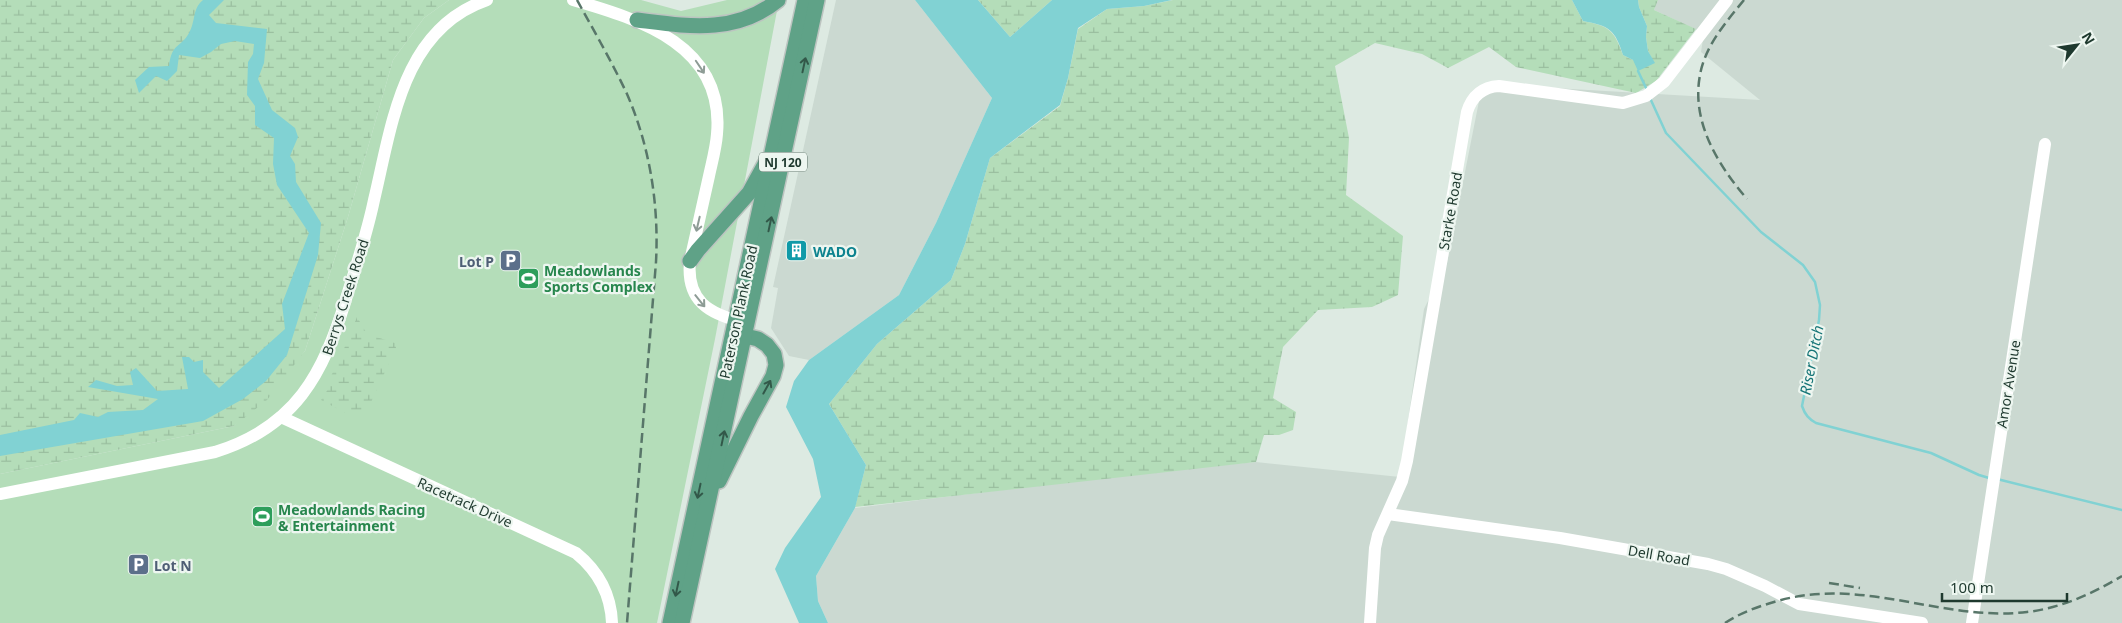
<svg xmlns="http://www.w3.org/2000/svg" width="2122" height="623" viewBox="0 0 2122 623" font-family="'Noto Sans',sans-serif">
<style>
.built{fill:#cbd9d1}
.grass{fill:#b4ddb9}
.wetland{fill:url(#wetland-marsh)}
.water{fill:#81d2d3}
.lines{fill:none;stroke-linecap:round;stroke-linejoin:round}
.stream{stroke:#81d2d3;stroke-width:2.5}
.major-casing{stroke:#bcc4c0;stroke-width:18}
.minor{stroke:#fff;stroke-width:12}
.major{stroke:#5fa287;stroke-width:15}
.rail{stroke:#587669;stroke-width:2.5;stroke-dasharray:10 5;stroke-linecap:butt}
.oneway{stroke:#325849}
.oneway2{stroke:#8e9c96}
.labels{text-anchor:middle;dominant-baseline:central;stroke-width:4.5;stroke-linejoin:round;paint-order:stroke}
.shield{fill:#edf6f0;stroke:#5c7268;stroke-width:1}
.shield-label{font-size:12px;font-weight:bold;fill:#1e392e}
.street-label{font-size:14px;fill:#1e392e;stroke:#edf6f0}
.culture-label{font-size:14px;font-weight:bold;fill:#0d838f;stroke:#edf6f0;text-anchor:start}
.service-label{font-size:14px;font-weight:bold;fill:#4e5e75;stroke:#edf6f0;text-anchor:end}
.leisure-label{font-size:14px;font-weight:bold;fill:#27864d;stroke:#edf6f0;text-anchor:start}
.water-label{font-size:15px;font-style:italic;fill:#167577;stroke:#edf6f0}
</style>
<defs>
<pattern id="wetland-marsh" width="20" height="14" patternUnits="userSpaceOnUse" patternTransform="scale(1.25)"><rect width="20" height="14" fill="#b4ddb9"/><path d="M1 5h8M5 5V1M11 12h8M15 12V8" fill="none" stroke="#9abe9f"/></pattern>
</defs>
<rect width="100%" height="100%" fill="#ddeae2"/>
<g class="built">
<path d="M836,0H915L992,98L936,223L899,295L809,360L789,356L771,328L778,288L773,287Z"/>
<path d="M1658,0H2122V623H828L818,601L816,576L855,508L1166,470L1256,462L1400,477L1424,309L1447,263L1480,96L1502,85L1760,100L1701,52L1704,33L1654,10Z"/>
</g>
<path class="grass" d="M449,0H641L681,11L727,0H779L715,339L657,623H0V474L234,426L305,351L348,217L393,60L424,18Z"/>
<g class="wetland">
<path d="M0,0H449L424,18L393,60L348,217L305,351L267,400L234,426L0,474Z"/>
<path d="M978,0H1052L1010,37Z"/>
<path d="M1173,0H1572L1583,21C1608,26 1614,29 1623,55L1633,60L1654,63L1648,51L1646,37L1647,26L1639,7L1638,0H1658L1654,10L1696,29L1656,81L1636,93L1516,67L1489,47L1448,68L1422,54L1375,43L1335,66L1349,138L1346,195L1403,236L1398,295L1372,307L1318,310L1283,347L1273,398L1296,412L1293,430L1279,435H1264L1256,462L855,507L866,465L829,404L877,344L951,280L965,244L990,158L1060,106L1068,78L1078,29L1107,9L1144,6Z"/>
<path d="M357,317L367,334L395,343L396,348L366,413L355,418L321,400L328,389L325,387L339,361Z"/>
</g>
<g class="water">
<path d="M203,0H224L209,15L216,23L267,29L264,63L258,79L272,110L295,128L298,137L290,156L295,164L296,182L321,223L318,255L287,355L266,381L243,399L203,421L0,456V435L74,420L80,413L98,417L108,412L143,410L158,399L88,387L96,380L117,386L133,385L130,372L136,368L157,391L188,389L182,357H189L194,362L203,360V372L219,388L285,329L282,304L309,233L277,185L273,164L274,138L255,125V106L247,95L248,62L253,54L254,44L235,41L221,44L211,52L200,58L179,55L177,71L167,81L156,76L139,93L135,80L149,67L169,66C172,42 181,48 189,33C196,21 192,9 203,0Z"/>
<path d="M915,0H978L1010,37L1052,0H1172L1144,6L1107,9L1078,28L1068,78L1060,105L990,158L965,244L951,280L877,344L829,404L866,465L855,508L816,576L818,601L828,623H799L775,569L785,548L821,497L813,459L786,407L794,381L809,360L899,295L936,223L992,98Z"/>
<path d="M1572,0H1638L1639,7L1647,26L1646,37L1648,51L1655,63L1638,71L1633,60L1623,55C1615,29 1609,26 1583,21Z"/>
</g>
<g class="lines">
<g class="stream">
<path d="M1638,71L1647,90"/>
<path d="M1650,98L1666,133L1761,232L1803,265L1815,282L1820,305L1819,320L1802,406C1805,415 1809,419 1816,423L1931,453L1979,475L1989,478"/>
<path d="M1997,479L2122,510"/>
</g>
<defs>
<g id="major">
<path d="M637,20C686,26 736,35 778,0"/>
<path d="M690,261L698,250L749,193L765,164"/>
<path d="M719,481L751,416L773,376L776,365L774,354L767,345L758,339L737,334"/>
<path d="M670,623L805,0"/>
<path d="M682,623L817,0"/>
</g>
</defs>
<use href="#major" class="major-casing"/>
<g class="minor">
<path d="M573,0C642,20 725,46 717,134C716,148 712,162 709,176C703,204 696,233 690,261C686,301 709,314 743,322"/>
<path d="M281,417L576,553C598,571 611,595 612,623"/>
<path d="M0,494L215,452C296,427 323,374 346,299C356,266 367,234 374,200C392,125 402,29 487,0"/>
<path d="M1388,514L1560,538L1708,564L1726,569L1765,586L1799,604L1922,623"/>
<path d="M1370,623L1375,548L1378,535L1402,481L1407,461L1467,112C1472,96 1483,87 1499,86L1623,103L1646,96L1664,82L1727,0"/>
<path d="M1972,623L2045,144"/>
</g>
<use href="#major" class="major"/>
<g class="rail">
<path d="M577,0C594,31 612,62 627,94C650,147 659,205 656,262L627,623"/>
<path d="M1744,0C1726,22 1705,46 1700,75C1691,122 1718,165 1747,199"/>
<path d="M1829,583L1860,588"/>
<path d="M1725,623C1740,613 1757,607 1774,602C1862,575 1940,622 2027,612C2061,608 2092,594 2122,576"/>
</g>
</g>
<defs><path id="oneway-shaft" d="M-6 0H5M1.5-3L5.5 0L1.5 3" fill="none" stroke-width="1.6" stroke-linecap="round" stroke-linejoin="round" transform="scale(1.25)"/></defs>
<g class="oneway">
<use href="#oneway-shaft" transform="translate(804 65) rotate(-78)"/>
<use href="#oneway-shaft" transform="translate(770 224) rotate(-78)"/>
<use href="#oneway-shaft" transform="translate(767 387) rotate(-61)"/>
<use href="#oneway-shaft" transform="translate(723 438) rotate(-78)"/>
<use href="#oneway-shaft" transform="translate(699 491) rotate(102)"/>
<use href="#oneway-shaft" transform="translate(677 589) rotate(102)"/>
</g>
<g class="oneway2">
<use href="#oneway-shaft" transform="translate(700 67) rotate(56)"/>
<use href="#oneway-shaft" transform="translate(698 224) rotate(103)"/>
<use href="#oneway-shaft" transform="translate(700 301) rotate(51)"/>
</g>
<defs>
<symbol id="building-square" viewBox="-11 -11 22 22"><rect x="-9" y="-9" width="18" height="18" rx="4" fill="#0f9aa8" stroke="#edf6f0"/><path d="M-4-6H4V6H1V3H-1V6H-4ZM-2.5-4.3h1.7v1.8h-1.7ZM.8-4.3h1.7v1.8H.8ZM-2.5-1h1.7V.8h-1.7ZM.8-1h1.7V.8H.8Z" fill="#fff"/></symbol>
<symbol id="parking-square" viewBox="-11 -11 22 22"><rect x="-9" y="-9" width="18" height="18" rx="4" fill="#5c6f8a" stroke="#edf6f0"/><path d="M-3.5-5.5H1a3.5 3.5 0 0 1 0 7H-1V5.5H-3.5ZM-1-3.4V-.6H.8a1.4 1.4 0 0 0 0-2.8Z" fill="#fff"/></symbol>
<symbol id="stadium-square" viewBox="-11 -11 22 22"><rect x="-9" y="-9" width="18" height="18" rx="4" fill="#2e9e5b" stroke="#edf6f0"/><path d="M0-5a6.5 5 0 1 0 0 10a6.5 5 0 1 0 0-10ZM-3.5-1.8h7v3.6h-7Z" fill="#fff"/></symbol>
</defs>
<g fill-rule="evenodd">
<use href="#building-square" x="784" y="238" width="25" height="25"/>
<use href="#parking-square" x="498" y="248" width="25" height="25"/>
<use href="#stadium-square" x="516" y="266" width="25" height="25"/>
<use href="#stadium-square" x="250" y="504" width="25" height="25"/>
<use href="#parking-square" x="126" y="552" width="25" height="25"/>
</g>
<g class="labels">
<rect class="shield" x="759" y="152.5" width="48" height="19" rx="4"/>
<g class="shield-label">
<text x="783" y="162">NJ 120</text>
</g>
<g class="street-label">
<text transform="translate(1450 211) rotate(-80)">Starke Road</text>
<text transform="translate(345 297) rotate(-72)">Berrys Creek Road</text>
<text transform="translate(738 312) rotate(-78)">Paterson Plank Road</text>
<text transform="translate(2008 384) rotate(-81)">Amor Avenue</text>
<text transform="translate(465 502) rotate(24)">Racetrack Drive</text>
<text transform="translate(1659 555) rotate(10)">Dell Road</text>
</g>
<g class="culture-label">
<text x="813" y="251">WADO</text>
</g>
<g class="service-label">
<text x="494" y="261">Lot P</text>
<text x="154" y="565" text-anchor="start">Lot N</text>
</g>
<g class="leisure-label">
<text x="544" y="270">Meadowlands<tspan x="544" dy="16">Sports Complex</tspan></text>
<text x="278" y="509">Meadowlands Racing<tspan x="278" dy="16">&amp; Entertainment</tspan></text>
</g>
<g class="water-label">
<text transform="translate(1811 360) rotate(-79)">Riser Ditch</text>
</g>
</g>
<g transform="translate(2077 45) rotate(60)" stroke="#edf6f0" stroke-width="4" paint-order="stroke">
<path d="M0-4L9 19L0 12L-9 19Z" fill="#1e392e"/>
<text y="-8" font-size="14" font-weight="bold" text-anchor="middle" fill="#1e392e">N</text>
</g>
<path d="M1942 593v8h125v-8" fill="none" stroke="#1e392e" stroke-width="2.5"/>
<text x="1950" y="593" font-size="15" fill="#1e392e" stroke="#edf6f0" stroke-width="4" paint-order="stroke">100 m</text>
</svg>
